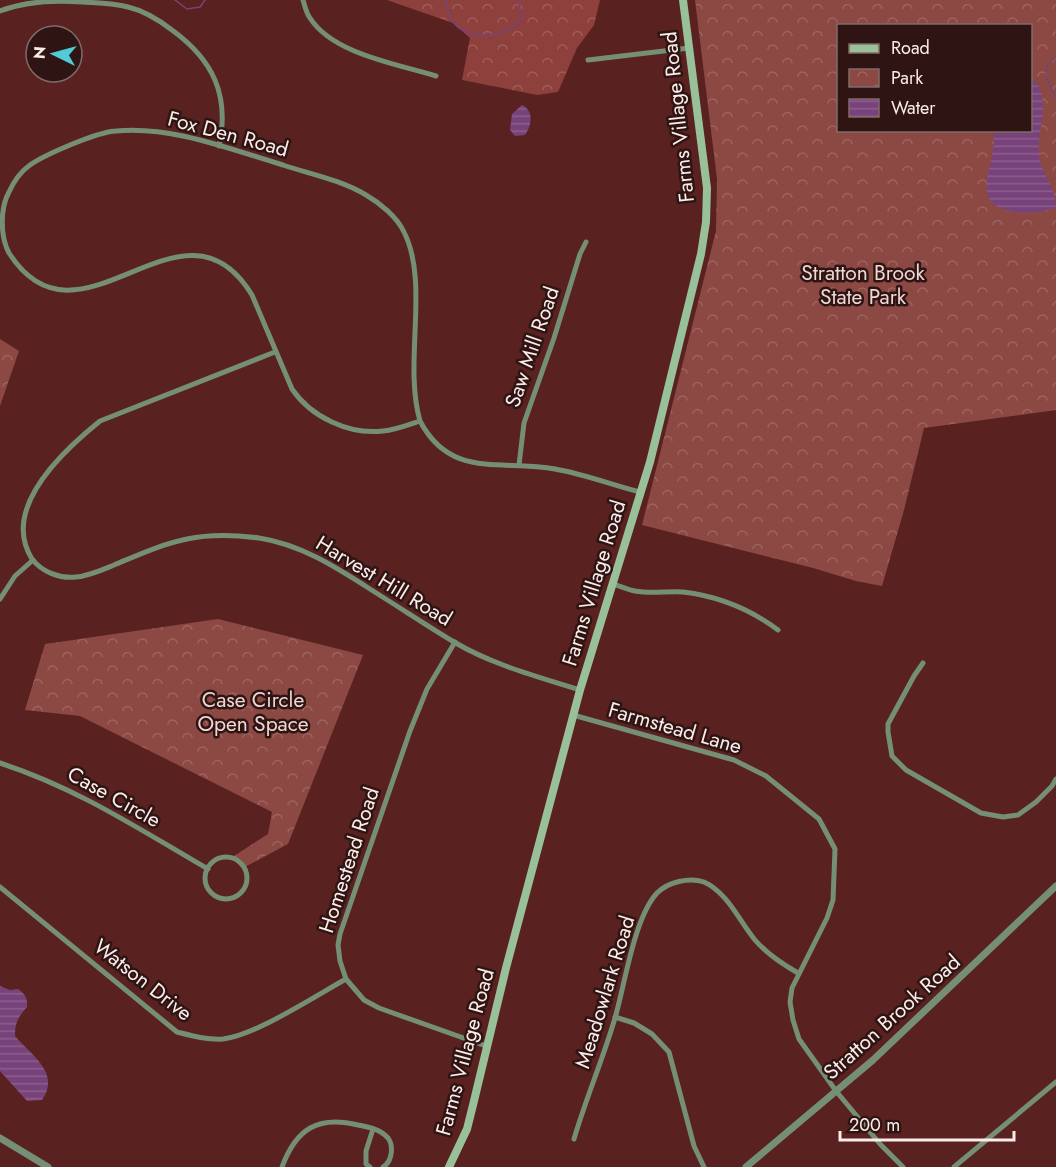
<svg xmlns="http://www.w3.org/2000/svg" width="1056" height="1167" viewBox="0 0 1056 1167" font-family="Jost,sans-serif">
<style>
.forest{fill:url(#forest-crowns)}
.park{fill:url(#park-crowns);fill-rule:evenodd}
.water{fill:url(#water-rules)}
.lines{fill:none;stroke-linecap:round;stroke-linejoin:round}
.stream{stroke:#78437a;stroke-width:1.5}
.minor{stroke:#758f76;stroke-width:5}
.tertiary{stroke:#758f76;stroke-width:7}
.secondary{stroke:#98c199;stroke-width:8}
.labels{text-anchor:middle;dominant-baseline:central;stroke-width:5;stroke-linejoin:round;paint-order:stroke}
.street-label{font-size:21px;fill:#fbecea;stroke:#2e1513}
.park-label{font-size:21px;fill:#efd7d4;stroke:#2e1513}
</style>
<defs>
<pattern id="forest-crowns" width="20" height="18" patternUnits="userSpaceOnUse" patternTransform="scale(1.5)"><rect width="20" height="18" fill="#8e413c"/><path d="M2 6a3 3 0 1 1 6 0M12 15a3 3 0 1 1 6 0" fill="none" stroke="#9f5d58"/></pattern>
<pattern id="park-crowns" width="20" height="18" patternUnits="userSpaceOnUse" patternTransform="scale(1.5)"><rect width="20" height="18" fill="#8c4944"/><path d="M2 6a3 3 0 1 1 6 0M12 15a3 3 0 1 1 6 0" fill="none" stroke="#9d635f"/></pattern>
<pattern id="water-rules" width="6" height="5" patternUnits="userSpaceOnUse" patternTransform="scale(1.5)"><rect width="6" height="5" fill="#78437a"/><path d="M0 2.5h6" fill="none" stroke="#8c5e8d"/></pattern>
</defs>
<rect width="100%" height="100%" fill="#59211f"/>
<path class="forest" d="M387,0H600L594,25L577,48L558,92L537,95L462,80L470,38L453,23Z"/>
<g class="park">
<path d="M695,0H1056V410L924,428L904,510L882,586L856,581L813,568L642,525L716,231L717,179ZM838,26H1030V130H838Z"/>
<path d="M0,339L19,351L0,406Z"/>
<path d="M218,619L363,655L288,844L245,867L241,860L234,856L268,834L272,812L80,716L25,710L45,644Z"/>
</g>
<g class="water">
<path d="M1031,77C1054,98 1036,129 1039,154C1041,174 1056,188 1056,207C1044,213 1027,214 1014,212C973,205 989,178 993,149C994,143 994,137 993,131L1030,130Z"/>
<path d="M522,105C534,111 532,125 525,135L515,136L510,130L512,114Z"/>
<path d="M0,986L10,990L18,989C25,994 28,998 27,1007C18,1017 15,1023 15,1036C31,1055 61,1073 42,1100L27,1101L0,1071Z"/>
</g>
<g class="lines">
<g class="stream">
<path d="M175,0L187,9L200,7L205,0"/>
<path d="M445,0C448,5 448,13 450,18C465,43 508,39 523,16L519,4L520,0"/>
<path d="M546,0H548"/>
<path d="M1056,57C1038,71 1049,81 1056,98"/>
</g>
<g class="minor">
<path d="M303,0C305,6 306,13 310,18C333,54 397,64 436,76"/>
<path d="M0,11C26,1 55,0 82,2C97,3 113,3 128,7C145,11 159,20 172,30C213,60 230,95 219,146"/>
<path d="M588,60L689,48"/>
<path d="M275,352L100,421C64,450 0,508 32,559C42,572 60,579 76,577C89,576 102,570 114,565C138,555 162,544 187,539C210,534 236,535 259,538C305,545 343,572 381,596C405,611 429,627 454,642C493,665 536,676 580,690"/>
<path d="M420,421C403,362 430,284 404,232C397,217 380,203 366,195C341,180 310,174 283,165C229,149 173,126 116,131C97,132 46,154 30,165C20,172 14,181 9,192C0,208 0,236 9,253C80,364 182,180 252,295L292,389C311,417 349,435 383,431C395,430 408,425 420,421C451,480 502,459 555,469C584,474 612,485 640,492"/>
<path d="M519,465L524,423L554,338L580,254L586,242"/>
<path d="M613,584C620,586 628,590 635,591C651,594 667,591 683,592C717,596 750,609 778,630"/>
<path d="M0,599L15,576L33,560"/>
<path d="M455,642L427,689L410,731L340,934L338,945L340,961L346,979L364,1000L379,1008L486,1046"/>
<path d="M923,663L914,676L888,724V732L892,756L906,770L981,813L1003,817L1018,815L1036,802L1052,786L1056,779"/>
<path d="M573,715L734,760L766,776L819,819L835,849L833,900L827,918L792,988L790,1002L793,1020L799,1039L836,1091L880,1144L903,1167"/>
<path d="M0,763C77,788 139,829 208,869"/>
<circle cx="226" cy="878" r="21"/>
<path d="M0,887L177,1032C193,1036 207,1040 223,1039C254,1036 317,995 346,979"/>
<path d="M615,1017L634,1023L652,1034L669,1052L694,1146L704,1167"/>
<path d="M574,1139C586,1098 603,1059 615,1018C625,984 634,918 657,893C668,882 689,877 704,882C727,892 740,922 755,940C767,954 782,964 798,973"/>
<path d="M282,1167C296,1129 318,1115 358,1125C368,1127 380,1129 388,1138C394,1146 392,1162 383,1167"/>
<path d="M370,1167L366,1164V1151L373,1129"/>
<path d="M954,1167L1056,1082"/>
</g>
<g class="tertiary">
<path d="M0,1138L48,1167"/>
<path d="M746,1167L873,1060L1056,886"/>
</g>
<path class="secondary" d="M449,1167L467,1129L473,1105L506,968L580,690L650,462L701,254L706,222L707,188L683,0"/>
</g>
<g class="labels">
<g class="street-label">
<text transform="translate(678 117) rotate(-96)">Farms Village Road</text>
<text transform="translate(228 134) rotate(15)">Fox Den Road</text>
<text transform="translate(532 347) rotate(-71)">Saw Mill Road</text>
<text transform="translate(384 581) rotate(31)">Harvest Hill Road</text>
<text transform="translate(594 583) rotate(-73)">Farms Village Road</text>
<text transform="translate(675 728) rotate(16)">Farmstead Lane</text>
<text transform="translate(114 797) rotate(29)">Case Circle</text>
<text transform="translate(349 860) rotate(-72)">Homestead Road</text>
<text transform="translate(143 980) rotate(38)">Watson Drive</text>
<text transform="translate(605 992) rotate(-73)">Meadowlark Road</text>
<text transform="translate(892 1017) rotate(-42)">Stratton Brook Road</text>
<text transform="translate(465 1052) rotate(-75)">Farms Village Road</text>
</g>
<g class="park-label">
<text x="863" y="273">Stratton Brook<tspan x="863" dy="24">State Park</tspan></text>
<text x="253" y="700">Case Circle<tspan x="253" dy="24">Open Space</tspan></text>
</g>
</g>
<rect x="837" y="24" width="195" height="108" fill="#2e1513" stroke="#806b69" stroke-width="1.5"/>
<rect x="849" y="44" width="30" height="9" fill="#98c199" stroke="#806b69" stroke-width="1.5"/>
<text x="891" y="54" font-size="18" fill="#fbecea">Road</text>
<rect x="849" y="69" width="30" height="18" fill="url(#park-crowns)" stroke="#806b69" stroke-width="1.5"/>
<text x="891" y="84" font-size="18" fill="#fbecea">Park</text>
<rect x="849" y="99" width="30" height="18" fill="url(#water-rules)" stroke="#806b69" stroke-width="1.5"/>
<text x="891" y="114" font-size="18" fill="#fbecea">Water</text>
<g transform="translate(54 54) rotate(275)"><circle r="28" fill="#2e1513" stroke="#806b69" stroke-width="1.5"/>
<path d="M0-4.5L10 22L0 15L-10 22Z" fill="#52cbd9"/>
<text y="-9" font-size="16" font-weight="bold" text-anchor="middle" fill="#fbecea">N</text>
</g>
<path d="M840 1131v9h174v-9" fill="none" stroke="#fbecea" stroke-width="3"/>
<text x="849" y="1131" font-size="18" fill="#fbecea" stroke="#2e1513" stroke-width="4.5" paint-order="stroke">200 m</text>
</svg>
